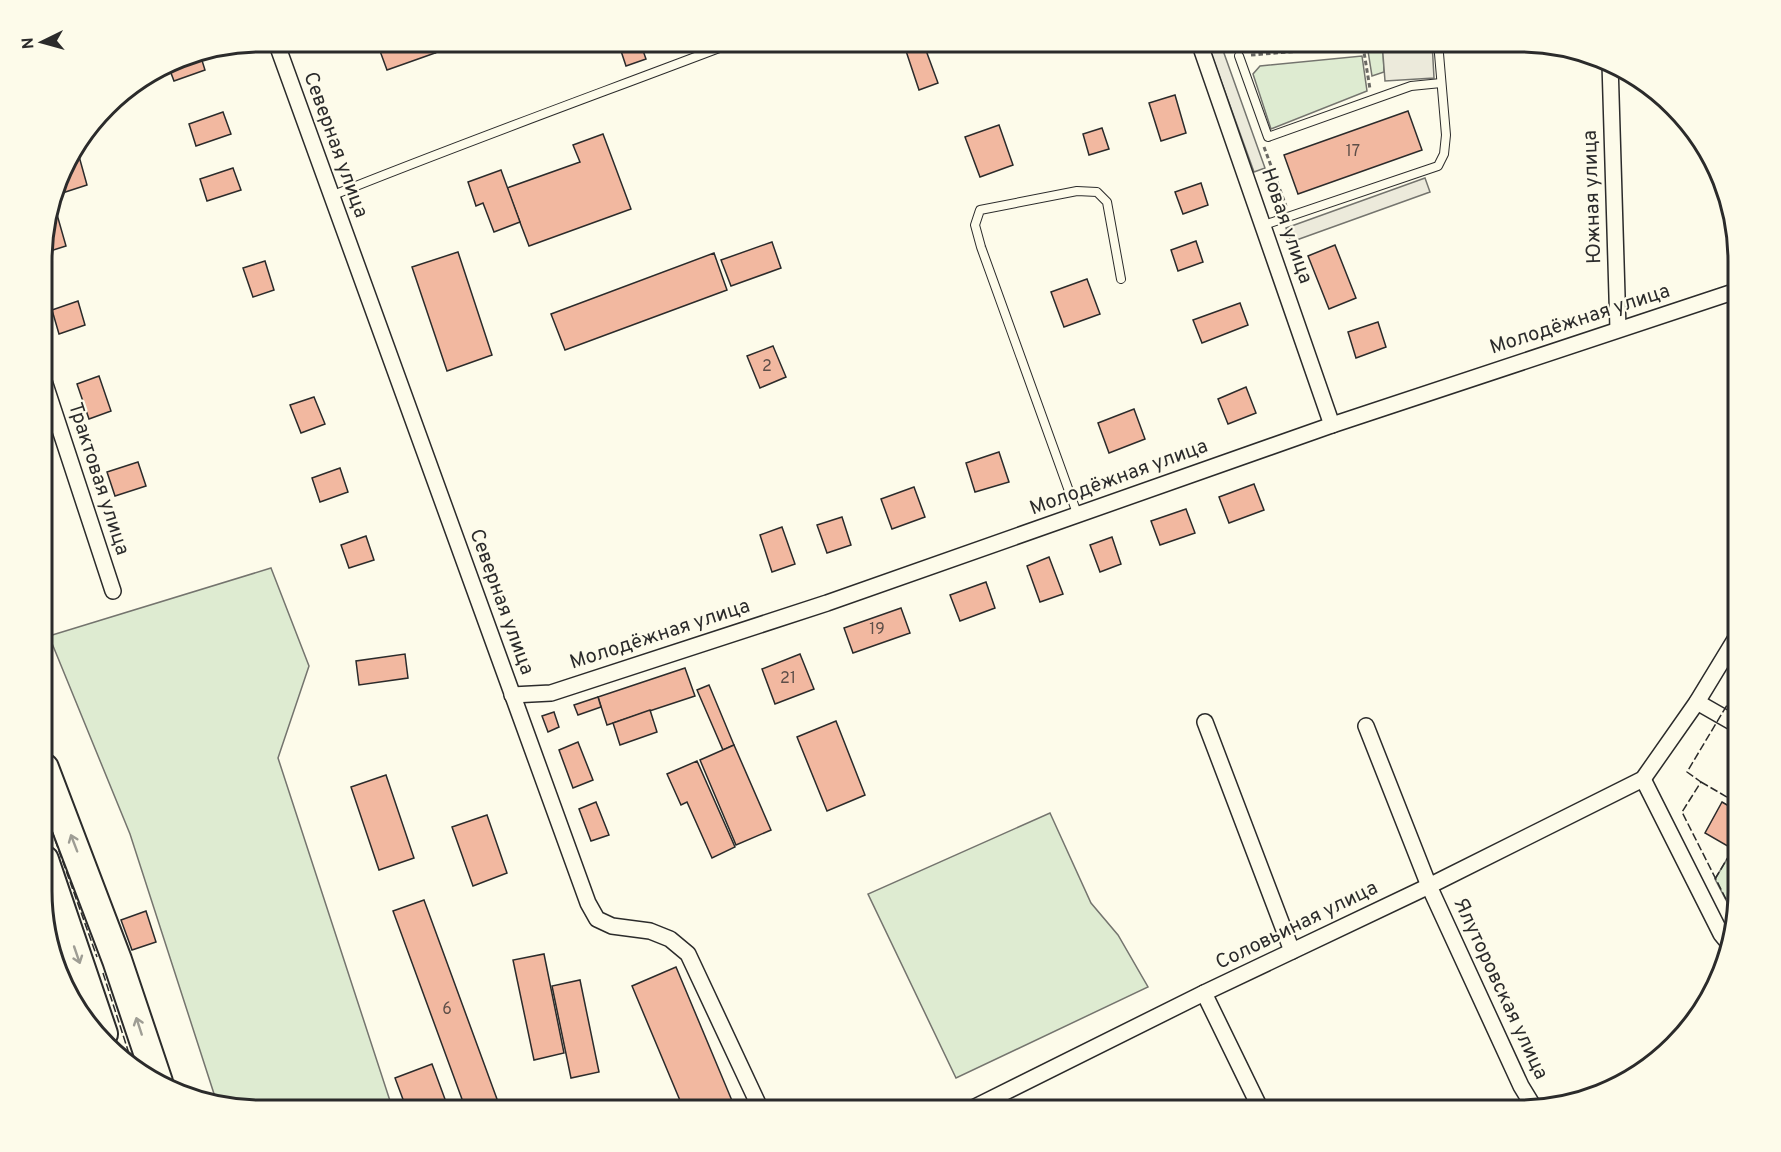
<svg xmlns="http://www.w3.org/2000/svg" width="1781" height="1152" viewBox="0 0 1781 1152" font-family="Overpass,sans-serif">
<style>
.green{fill:#deebd1;stroke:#74746e;stroke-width:1.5}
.parking{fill:#eceadb;stroke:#74746e;stroke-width:1.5}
.building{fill:#f2b8a0;stroke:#2b2b2b;stroke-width:1.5}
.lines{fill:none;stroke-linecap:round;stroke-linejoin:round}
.lane-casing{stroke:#2b2b2b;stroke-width:10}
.street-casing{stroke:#2b2b2b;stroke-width:18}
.highway-casing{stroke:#2b2b2b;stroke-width:32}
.path{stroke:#6a6964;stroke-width:3;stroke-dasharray:4.5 3;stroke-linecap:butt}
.lane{stroke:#fdfbea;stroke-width:8}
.street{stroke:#fdfbea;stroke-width:15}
.highway{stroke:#fdfbea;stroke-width:28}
.fence{stroke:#2b2b2b;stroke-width:1.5;stroke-dasharray:8 3;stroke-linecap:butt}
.oneway{stroke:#9e9d94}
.labels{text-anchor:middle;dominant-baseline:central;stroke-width:4.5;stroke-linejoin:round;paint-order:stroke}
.number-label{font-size:16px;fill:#5d4e48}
.street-label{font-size:20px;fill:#2b2b2b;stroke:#fdfbea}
.rim{fill:none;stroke:#2b2b2b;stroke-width:3}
</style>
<rect width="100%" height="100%" fill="#fdfbea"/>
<g class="green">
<path d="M1383,49L1384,72L1372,76L1368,51Z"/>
<path d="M1362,56L1367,91L1271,129L1253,74L1260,66Z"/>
<path d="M271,568L309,666L278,758L393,1110H262L217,1103L130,834L49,636Z"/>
<path d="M1050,813L1091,903L1118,935L1148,987L956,1078L868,894Z"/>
<path d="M1739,839V904L1736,919L1715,879Z"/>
</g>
<g class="parking">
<path d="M1207,42H1220L1265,168L1254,172Z"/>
<path d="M1382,42H1432L1434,78L1385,81Z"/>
<path d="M1425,178L1430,192L1291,242L1286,228Z"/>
</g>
<g class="building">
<path d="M405,42H431L435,53L387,70L380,51Z"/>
<path d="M431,42H464L435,53Z"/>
<path d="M618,42H640L646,59L626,66Z"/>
<path d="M924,45L938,83L919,90L906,51Z"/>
<path d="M200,54L205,70L174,81L168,65L178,59Z"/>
<path d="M1175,95L1186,133L1161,141L1149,103Z"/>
<path d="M1408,111L1422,150L1298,194L1284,155Z"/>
<path d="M223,112L231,134L196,146L189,124Z"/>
<path d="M999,125L1013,165L980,177L965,137Z"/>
<path d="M1102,128L1109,149L1089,155L1083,134Z"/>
<path d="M603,134L631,209L529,246L507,188L580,162L573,145Z"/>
<path d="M77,149L87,185L56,195L65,164Z"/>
<path d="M233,168L241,190L207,201L200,179Z"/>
<path d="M501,170L520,222L494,232L483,203L476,206L468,182Z"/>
<path d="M1201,183L1208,205L1183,214L1175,192Z"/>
<path d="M56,211L66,246L44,253V234L50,212Z"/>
<path d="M1196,241L1203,262L1178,271L1171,250Z"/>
<path d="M772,242L781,268L731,286L721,260Z"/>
<path d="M1335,245L1356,298L1329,309L1308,256Z"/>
<path d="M458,252L492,355L447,371L412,267Z"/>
<path d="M714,253L727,290L565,350L551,314Z"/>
<path d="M265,261L274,290L253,297L243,268Z"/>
<path d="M1087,279L1100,314L1064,327L1051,292Z"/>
<path d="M78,301L85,325L59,334L52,310Z"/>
<path d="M1240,303L1248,325L1202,343L1193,320Z"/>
<path d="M1378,322L1386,347L1356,358L1348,332Z"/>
<path d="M773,346L786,377L760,388L747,356Z"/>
<path d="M99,376L111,411L89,419L77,384Z"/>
<path d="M1246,387L1256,413L1228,424L1218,399Z"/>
<path d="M314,397L325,424L301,433L290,405Z"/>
<path d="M1134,409L1145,439L1109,453L1098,423Z"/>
<path d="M999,452L1009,482L975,492L966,463Z"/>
<path d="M138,462L146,486L115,496L107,472Z"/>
<path d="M340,468L348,492L320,502L312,478Z"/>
<path d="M1254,484L1264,510L1229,523L1219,497Z"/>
<path d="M914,487L925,517L892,529L881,499Z"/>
<path d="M1186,509L1195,533L1160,545L1151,521Z"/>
<path d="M842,517L851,545L827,553L817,525Z"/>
<path d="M782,527L795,564L772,572L760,535Z"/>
<path d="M366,536L374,560L349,568L341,545Z"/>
<path d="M1112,537L1121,564L1100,572L1090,545Z"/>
<path d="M1049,557L1063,594L1040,602L1027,566Z"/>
<path d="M986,582L995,608L960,621L950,595Z"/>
<path d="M901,608L910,633L853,653L844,628Z"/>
<path d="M405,654L408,678L359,685L356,661Z"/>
<path d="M800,654L814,689L775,704L762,669Z"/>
<path d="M685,668L695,696L607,725L598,697Z"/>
<path d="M709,685L734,745L723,750L697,690Z"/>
<path d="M598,697L601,707L578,715L574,705Z"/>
<path d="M650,710L657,732L620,745L613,723Z"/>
<path d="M554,712L559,727L548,732L542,716Z"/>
<path d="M836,721L865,795L827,811L797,737Z"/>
<path d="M578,742L593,780L573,788L559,750Z"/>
<path d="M734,745L771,830L736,845L700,760Z"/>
<path d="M697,761L735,847L712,858L687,802L681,805L667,774Z"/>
<path d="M386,775L414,858L379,870L351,787Z"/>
<path d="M596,802L609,835L591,841L579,809Z"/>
<path d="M1722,802L1739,812V834L1731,848L1705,833Z"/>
<path d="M487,815L507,873L473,886L452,827Z"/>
<path d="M424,900L501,1110H466L393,911Z"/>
<path d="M146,911L156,942L132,950L121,920Z"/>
<path d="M544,954L564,1053L534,1060L513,960Z"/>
<path d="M676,967L733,1103L717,1110H684L632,986Z"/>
<path d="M580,980L599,1072L571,1078L552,986Z"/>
<path d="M432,1064L449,1110H407L395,1078Z"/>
</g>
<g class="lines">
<defs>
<g id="lane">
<path d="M1239,56L1268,137L1411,86L1441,83"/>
<path d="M331,196C465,142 601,93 735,42"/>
<path d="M1264,225L1438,166L1444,154L1446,135L1438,42"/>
<path d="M1078,516L981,247L975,225L980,210L1077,191L1097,192L1107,202L1121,279"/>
</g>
<g id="street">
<path d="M276,42L588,903L597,919L612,926L650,931L670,939L688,954L761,1110"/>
<path d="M1199,42L1332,425"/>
<path d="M1610,63L1618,329"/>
<path d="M44,381L113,591"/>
<path d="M512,695L551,693L827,603L1332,425L1739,290"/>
<path d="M1697,702L1739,726"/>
<path d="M1205,722L1292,951"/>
<path d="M1366,726L1429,886L1521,1086L1535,1109"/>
<path d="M1643,779L1721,934L1730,945"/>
<path d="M1204,993L1261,1110"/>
<path d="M969,1110L1204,993L1429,886L1643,779L1697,702L1739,633"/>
</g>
<g id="highway">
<path d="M44,768L117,960L158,1082"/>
<path d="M44,860L103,1034"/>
</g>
</defs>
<use href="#lane" class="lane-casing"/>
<use href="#street" class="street-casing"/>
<use href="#highway" class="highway-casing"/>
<g class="path">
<path d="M1226,42L1229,51"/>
<path d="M1363,46L1370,89"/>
<path d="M1251,55L1363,46L1368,42"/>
<path d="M1264,147L1286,206"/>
</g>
<use href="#lane" class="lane"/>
<use href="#street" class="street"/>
<use href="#highway" class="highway"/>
<g class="fence">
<path d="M1701,782L1739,804"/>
<path d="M44,809L97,957"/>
<path d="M1715,879L1739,839"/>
<path d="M1736,919L1682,812L1701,782L1687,772L1739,685"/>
<path d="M103,973L133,1066"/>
</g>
</g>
<defs><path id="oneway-shaft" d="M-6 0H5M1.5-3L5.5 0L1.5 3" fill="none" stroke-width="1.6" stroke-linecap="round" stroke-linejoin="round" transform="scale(1.5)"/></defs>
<g class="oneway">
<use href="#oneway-shaft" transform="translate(74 843) rotate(-111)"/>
<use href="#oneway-shaft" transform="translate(77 955) rotate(71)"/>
<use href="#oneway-shaft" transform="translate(139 1026) rotate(-108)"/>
</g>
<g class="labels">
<g class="number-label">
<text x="1353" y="152">17</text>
<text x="767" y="367">2</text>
<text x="877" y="630">19</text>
<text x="788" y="679">21</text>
<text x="447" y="1010">6</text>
</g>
<g class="street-label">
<text transform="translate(335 145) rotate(70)">Северная улица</text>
<text transform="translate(1593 197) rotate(-92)">Южная улица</text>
<text transform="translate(1286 226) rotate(71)">Новая улица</text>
<text transform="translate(1580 320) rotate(-18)">Молодёжная улица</text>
<text transform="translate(1119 478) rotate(-20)">Молодёжная улица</text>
<text transform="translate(98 479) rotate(72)">Трактовая улица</text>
<text transform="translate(501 602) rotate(70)">Северная улица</text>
<text transform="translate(660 635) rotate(-18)">Молодёжная улица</text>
<text transform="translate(1297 926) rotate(-26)">Соловьиная улица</text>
<text transform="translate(1500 989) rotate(65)">Ялуторовская улица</text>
</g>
</g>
<path d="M0 0H1781V1152H0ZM261 52H1519A209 209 0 0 1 1728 261V891A209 209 0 0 1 1519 1100H261A209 209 0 0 1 52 891V261A209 209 0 0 1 261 52Z" fill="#fdfbea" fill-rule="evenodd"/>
<path class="rim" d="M261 52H1519A209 209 0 0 1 1728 261V891A209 209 0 0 1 1519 1100H261A209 209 0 0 1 52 891V261A209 209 0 0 1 261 52Z"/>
<g transform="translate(42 42) rotate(265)" stroke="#fdfbea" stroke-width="4.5" paint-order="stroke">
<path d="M0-4.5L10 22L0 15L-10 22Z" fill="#2b2b2b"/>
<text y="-9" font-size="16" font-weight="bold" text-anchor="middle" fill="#2b2b2b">N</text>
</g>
</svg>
